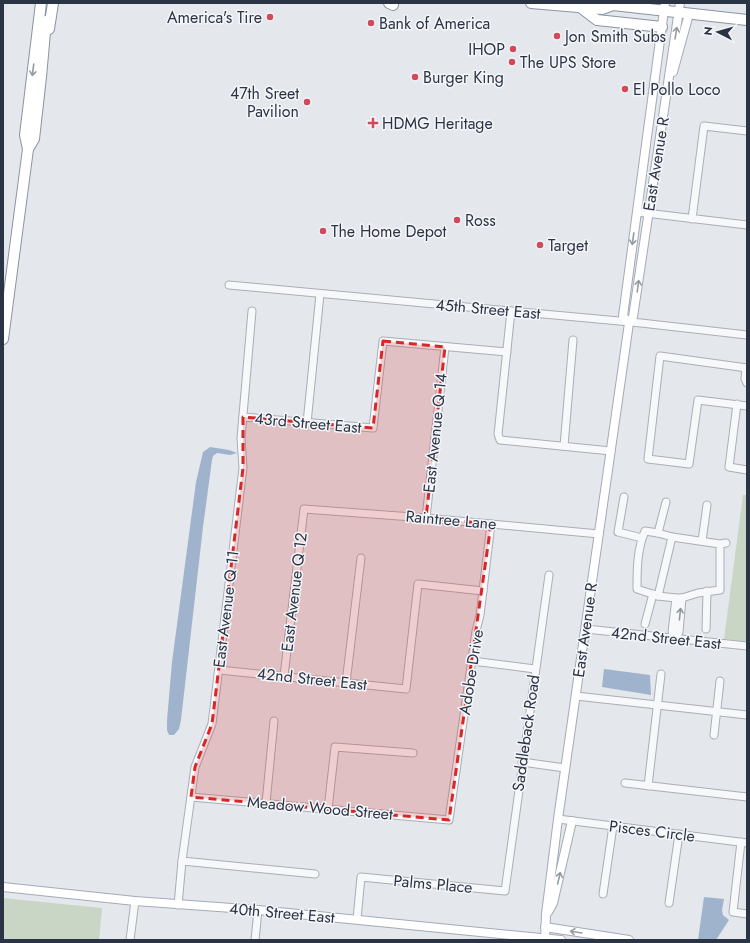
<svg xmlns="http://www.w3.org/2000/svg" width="750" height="943" viewBox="0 0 750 943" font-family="Jost,sans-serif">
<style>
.green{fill:#c9d6c5}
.water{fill:#9fb4cc}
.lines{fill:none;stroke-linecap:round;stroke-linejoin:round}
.minor-casing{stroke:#a9aeb7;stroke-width:9}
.major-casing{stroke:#a3abb8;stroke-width:10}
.highway-casing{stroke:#8b94a3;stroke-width:12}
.minor{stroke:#f7f8fa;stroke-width:7}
.major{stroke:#fff;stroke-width:8}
.highway{stroke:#fff;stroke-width:10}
.oneway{stroke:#959aa2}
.oneway2{stroke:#9196a0}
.marked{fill:#d62828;fill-opacity:0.2;stroke:#d62828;stroke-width:3;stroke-dasharray:8 5;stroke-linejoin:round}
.poi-dot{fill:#d1495b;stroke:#f4f6f9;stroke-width:1.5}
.labels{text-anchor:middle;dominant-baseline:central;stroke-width:3;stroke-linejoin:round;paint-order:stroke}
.poi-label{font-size:16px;fill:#2b3445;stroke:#f4f6f9;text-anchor:start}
.street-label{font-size:16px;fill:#2b3445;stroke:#f4f6f9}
</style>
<rect width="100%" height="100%" fill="#e4e7ec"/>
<g class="green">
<path d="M743,495H747V642L724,639Z"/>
<path d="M3,898L102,908L99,940H3Z"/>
</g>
<g class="water">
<path d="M210,447L229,450L237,453L230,455L217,453L213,456L212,460L203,527L181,720L179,729L174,735H169L167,730V720L172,662L196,482L203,452Z"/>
<path d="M604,669L650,675L651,695L602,687Z"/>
<path d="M704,897L724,899L722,910L723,915L729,920L716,940H698Z"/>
</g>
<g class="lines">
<defs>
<g id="minor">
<path d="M637,212L747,225"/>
<path d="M692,219L704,126L747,131"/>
<path d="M229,285L641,323L747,335"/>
<path d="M511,311L499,425L498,434L500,440L611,451"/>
<path d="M746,368L745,379L747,383"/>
<path d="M747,368L660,356L648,459L689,464L698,400L747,406"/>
<path d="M737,404L729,467L747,470"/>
<path d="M243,417L373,428L383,341L507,352"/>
<path d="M307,423L320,294"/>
<path d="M564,446L573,340"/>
<path d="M624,497L618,532L642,538"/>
<path d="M426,518L445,347"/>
<path d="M658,533L666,502"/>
<path d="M702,541L707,505"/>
<path d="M720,544V590L698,593L682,598H676L658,596L637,589C637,570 637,549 645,531L658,533L672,537L720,544L726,543"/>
<path d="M658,596L672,537"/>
<path d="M676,598L672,632L675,639L679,632L682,598"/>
<path d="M645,624L653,594"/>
<path d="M586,629L747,646"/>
<path d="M706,629L707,591"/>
<path d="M472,661L535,669"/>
<path d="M219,670L406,689L418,584L483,591"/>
<path d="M284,676L304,509L426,518L599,534"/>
<path d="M346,683L361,558"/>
<path d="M576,696L747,715"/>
<path d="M714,735L720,681"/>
<path d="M522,762L565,768"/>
<path d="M625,783L747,797"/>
<path d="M648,786L661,674"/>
<path d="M191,797L449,820L476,631L480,615L491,524"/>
<path d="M266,803L274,721"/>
<path d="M328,809L335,747L413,753"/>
<path d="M558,819L747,843"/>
<path d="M741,842L733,912L747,914"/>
<path d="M182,861L315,874"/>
<path d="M603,894L613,826"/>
<path d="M669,903L679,834"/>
<path d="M178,905L182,861L195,767L212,724L243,468L241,438L252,311"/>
<path d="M357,919L361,877L505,891L549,575"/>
<path d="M130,940L135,901"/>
<path d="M255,940L258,910"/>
</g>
<g id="major">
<path d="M673,72L689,14"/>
<path d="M629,323L623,316L665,3"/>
<path d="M3,887L135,901L258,910L561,940"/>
<path d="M548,912L553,903L572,821"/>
<path d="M545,927L629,940"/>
<path d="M545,940L546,914L558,819L629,323L633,317L680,3"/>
</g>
<g id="highway">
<path d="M389,3L393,5"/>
<path d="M531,3L602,9L613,5"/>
<path d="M608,3L613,5L747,20"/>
<path d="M580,7L597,20L662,27"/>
<path d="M49,29L53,3"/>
<path d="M28,149L34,139L41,77L46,21"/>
<path d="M3,339L28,149L25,135L41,3"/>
</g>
</defs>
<use href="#minor" class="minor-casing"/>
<use href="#major" class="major-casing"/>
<use href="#highway" class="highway-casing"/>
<use href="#minor" class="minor"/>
<use href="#major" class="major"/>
<use href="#highway" class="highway"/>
</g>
<defs><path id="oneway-shaft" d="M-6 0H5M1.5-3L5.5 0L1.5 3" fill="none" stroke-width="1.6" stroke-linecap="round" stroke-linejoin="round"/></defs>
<g class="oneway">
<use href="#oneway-shaft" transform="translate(676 33) rotate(-81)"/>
<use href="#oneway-shaft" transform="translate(33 70) rotate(97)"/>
<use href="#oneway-shaft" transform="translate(633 239) rotate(98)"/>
<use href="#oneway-shaft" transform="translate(638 286) rotate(-82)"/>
<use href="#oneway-shaft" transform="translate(559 878) rotate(-77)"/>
<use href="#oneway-shaft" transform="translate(576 932) rotate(-171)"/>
</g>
<use class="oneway2" href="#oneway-shaft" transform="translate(680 614) rotate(-84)"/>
<path class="marked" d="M383,341L445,347L426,518L491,524L449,820L191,797L195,767L212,724L243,468V417L373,428Z"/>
<g class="poi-dot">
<circle cx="270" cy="17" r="4"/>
<circle cx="371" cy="23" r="4"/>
<circle cx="557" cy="36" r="4"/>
<circle cx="513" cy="49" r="4"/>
<circle cx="512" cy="62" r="4"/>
<circle cx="415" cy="77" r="4"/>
<circle cx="625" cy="89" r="4"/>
<circle cx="307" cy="102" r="4"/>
<path d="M371 117h4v4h4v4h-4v4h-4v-4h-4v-4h4z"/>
<circle cx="457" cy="220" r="4"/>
<circle cx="323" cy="231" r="4"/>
<circle cx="540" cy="245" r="4"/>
</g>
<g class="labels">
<g class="poi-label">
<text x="262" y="17" text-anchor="end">America's Tire</text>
<text x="379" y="23">Bank of America</text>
<text x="565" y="36">Jon Smith Subs</text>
<text x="505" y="49" text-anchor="end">IHOP</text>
<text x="520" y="62">The UPS Store</text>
<text x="423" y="77">Burger King</text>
<text x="633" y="89">El Pollo Loco</text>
<text x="299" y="93" text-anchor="end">47th Sreet<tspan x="299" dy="18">Pavilion</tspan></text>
<text x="382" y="123">HDMG Heritage</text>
<text x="465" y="220">Ross</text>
<text x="331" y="231">The Home Depot</text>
<text x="548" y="245">Target</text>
</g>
<g class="street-label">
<text transform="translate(656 164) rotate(-81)">East Avenue R</text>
<text transform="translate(488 309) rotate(5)">45th Street East</text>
<text transform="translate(308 423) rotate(5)">43rd Street East</text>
<text transform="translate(435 433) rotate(-84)">East Avenue Q 14</text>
<text transform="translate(451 520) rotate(5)">Raintree Lane</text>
<text transform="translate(294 592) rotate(-83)">East Avenue Q 12</text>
<text transform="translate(226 609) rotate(-83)">East Avenue Q 11</text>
<text transform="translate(585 630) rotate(-82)">East Avenue R</text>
<text transform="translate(666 638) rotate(6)">42nd Street East</text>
<text transform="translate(471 672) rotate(-81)">Adobe Drive</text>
<text transform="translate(312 679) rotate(6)">42nd Street East</text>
<text transform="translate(526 733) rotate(-82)">Saddleback Road</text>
<text transform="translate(320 808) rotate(5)">Meadow Wood Street</text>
<text transform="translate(652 831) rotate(7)">Pisces Circle</text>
<text transform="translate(433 884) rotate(5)">Palms Place</text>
<text transform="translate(282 913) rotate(5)">40th Street East</text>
</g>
</g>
<rect width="750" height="943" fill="none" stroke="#2b3445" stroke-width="8"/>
<g transform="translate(718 32) rotate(276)" stroke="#f4f6f9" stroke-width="3" paint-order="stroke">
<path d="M0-3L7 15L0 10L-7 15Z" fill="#2b3445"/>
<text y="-6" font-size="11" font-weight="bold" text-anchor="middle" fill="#2b3445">N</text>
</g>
</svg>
